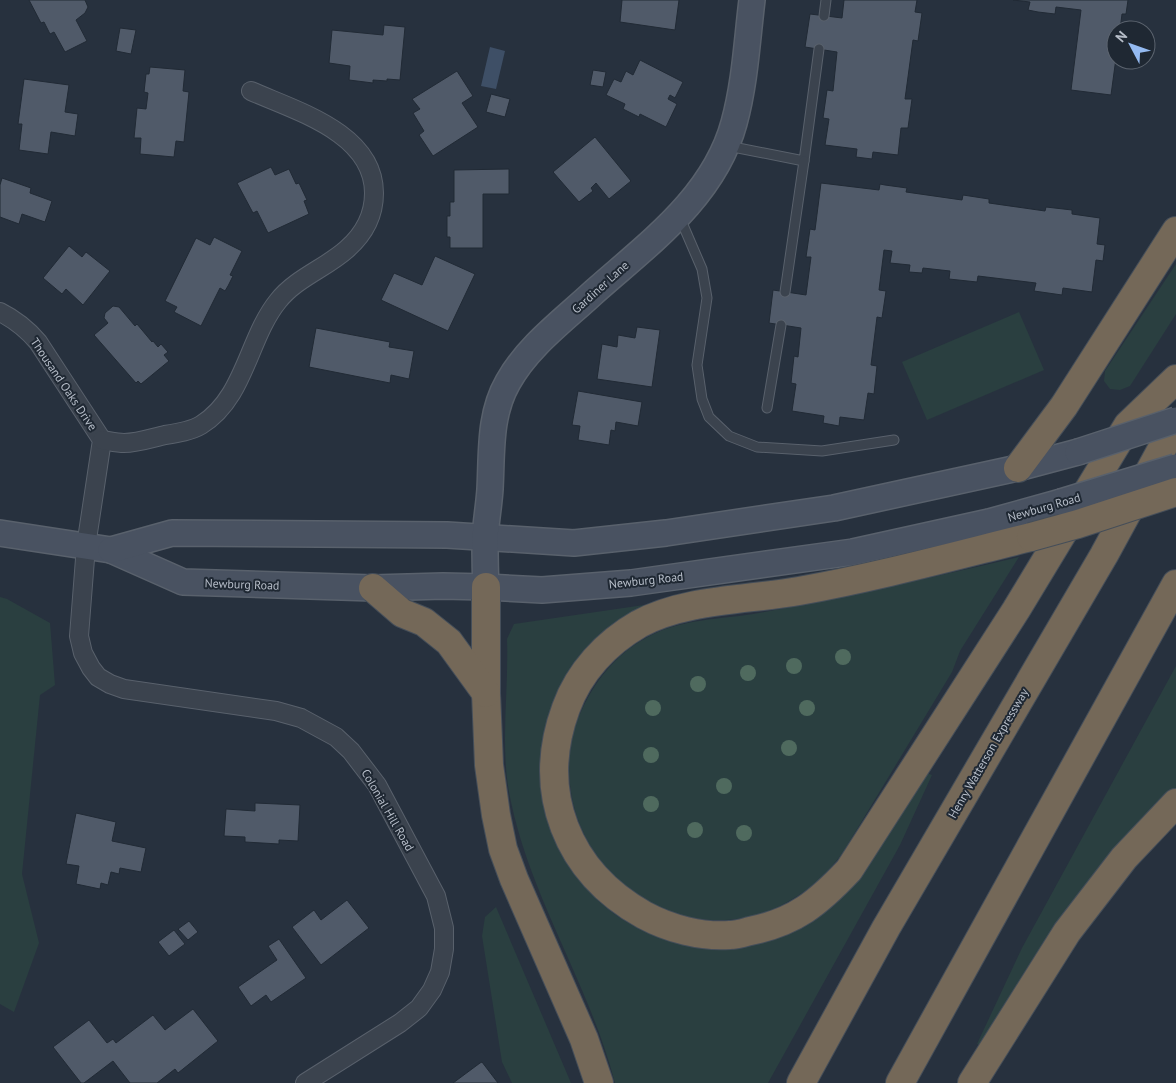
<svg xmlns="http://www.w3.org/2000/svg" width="1176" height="1083" viewBox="0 0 1176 1083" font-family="'PT Sans',sans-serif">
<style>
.green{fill:#2a3f40}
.water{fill:#3e4f66}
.building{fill:#505a69;stroke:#212a35}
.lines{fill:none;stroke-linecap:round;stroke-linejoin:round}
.lane-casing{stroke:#59616c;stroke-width:11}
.street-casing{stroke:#59616c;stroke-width:20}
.secondary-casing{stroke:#59616c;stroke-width:28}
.highway-casing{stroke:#454e59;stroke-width:30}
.lane{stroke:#3b434e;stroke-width:9}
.street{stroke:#3b434e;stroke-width:18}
.secondary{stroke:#495261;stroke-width:25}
.highway{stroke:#746858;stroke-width:28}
.secondary-bridge-casing{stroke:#59616c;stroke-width:28;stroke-linecap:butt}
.highway-bridge-casing{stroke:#454e59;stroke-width:30;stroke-linecap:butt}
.secondary-bridge{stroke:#495261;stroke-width:25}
.highway-bridge{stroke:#746858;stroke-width:28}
.tree{fill:#4f6a5e}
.labels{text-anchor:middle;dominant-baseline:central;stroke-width:4;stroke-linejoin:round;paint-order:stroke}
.street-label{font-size:12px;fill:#b7bec9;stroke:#1f2833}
</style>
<rect width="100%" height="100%" fill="#27313e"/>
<g class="green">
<path d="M1176,264V314L1130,386L1120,390L1110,389L1104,381L1105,371Z"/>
<path d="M1019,312L1044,370L927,420L902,362Z"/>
<path d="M1019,557L960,651L952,672L845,849C816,893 765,923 711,920C641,916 581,860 571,792C567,765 569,739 580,714C594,682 615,655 646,638C681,618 720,620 759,613C846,597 933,577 1019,557Z"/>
<path d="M0,597L7,599L50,623L55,685L40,695L22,874L39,943L14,1012L0,1004Z"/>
<path d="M644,605L645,607L552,707C517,805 571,915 673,941C681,943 691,942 700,942C721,941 743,941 765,941L926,773L932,775L900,845L768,1083H615C590,986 532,901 511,802C499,749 509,693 507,639L514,624Z"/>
<path d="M1176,666V788L1154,809L980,1045L977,1044L1022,948Z"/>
<path d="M496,907L571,1083H512L502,1062L482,936L485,917Z"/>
</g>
<path class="water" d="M490,47L505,51L496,89L481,86Z"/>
<g class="building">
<path d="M29,0H85L88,7L85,13L76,20L87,41L65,52L54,32L50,34L44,22L41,23Z"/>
<path d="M622,0H679L675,30L620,22Z"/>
<path d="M844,0H917L915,12L922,13L918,41L913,40L905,99H912L908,128H901L898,155L873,152L872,159L856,157L857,149L825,145L829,119L823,118L827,90L833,91L837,52L805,47L810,14L842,18Z"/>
<path d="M1013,0H1128L1126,14H1122L1120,30H1116V58L1111,95L1071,90L1081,10L1056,7L1055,14L1038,12L1028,10L1030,2Z"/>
<path d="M384,25L405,27L400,80L387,79V81L373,80V83L349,80L350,66L329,63L332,30L383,35Z"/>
<path d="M120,28L136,30L131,54L116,51Z"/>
<path d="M640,60L683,82L675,98L670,95L668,99L677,104L666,127L640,114L639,117L623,109L625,104L606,95L614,79L621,82L626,71L633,75Z"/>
<path d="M150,67L185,70L183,91L189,92L184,142L176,141L174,157L140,154L141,138H134L137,108L146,109L148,93L144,92L146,74H149Z"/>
<path d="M593,70L606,72L603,87L590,85Z"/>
<path d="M457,71L473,96L462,103L478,127L433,156L419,135L424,131L413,113L420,109L412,99Z"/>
<path d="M24,79L69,85L65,112L78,114L75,136L51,132L48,154L19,150L22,124H18Z"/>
<path d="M491,94L510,99L505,117L486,112Z"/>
<path d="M595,137L631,181L609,199L596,183L591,188L593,191L579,202L553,172Z"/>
<path d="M271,167L275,175L289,169L296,184L299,183L307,200L304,201L309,214L268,233L257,211L253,213L237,183Z"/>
<path d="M509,169V194H483V248H450V237H447V216H450V202H454V170Z"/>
<path d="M2,178L31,188L30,193L52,201L45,222L22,214L19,224L0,217V185Z"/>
<path d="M821,183L879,190L880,184L885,185L907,188L906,192L962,200L963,195L989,199V203L1045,211L1046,207L1072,210V214L1100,218L1097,244L1105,245L1103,261L1096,260L1092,292L1063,288L1062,295L1034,291L1036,283L978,276L977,282L949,279L950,271L923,268L922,273L909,272L910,265L890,263L892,251L884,250L879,290L886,291L882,318L877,317L871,365L877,366L874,394L868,393L864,420L840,417L839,426L823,423L824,416L792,411L796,384L791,383L794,356L798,357L801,328L769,323L773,290L806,295L811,257H806L810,229L815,230Z"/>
<path d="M214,237L242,251L230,275L233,276L228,286L225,291L220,288L201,326L174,312L177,307L165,301L196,238L210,245Z"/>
<path d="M69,246L82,257L86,252L110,271L83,305L66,289L62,294L43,278Z"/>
<path d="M435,256L475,274L448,331L381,300L394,273L422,285Z"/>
<path d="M113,306L119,307L135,326L137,324L152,342L153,341L158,347L161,344L168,352L164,355L169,361L141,384L138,381L136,383L94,335L108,323L104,318L105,313Z"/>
<path d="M637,327L660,330L652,387L597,379L602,344L617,347L618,335L635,338Z"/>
<path d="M316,328L390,342L389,347L414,351L409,379L391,375L390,383L309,367Z"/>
<path d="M578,391L642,402L638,426L616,422L615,431L611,430L609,445L578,440L580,426L572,425Z"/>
<path d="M255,803L300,805L298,841L279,840V844L245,842V837L224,836L226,809L255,811Z"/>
<path d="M76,813L116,822L112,841L146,848L141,872L120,868L119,874L111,872L108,885L101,883L100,889L76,884L79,866L66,864Z"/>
<path d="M347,900L369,928L321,965L292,927L314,910L321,920Z"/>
<path d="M189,921L198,932L188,940L178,929Z"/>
<path d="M174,930L185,944L169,956L158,942Z"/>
<path d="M279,939L306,978L271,1002L266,995L251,1006L238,987L277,960L268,946Z"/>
<path d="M193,1009L218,1041L178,1073L175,1069L157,1083H130L113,1061L84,1083H81L53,1047L89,1020L107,1043L113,1039L116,1043L153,1015L165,1030Z"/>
<path d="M482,1062L498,1083H453L480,1063Z"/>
</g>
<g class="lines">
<defs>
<g id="lane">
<path d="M824,16L826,0"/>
<path d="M728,146L804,161L819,49"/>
<path d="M680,218L702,269L707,298L697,365L702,399L709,417L729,436L757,447L822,451L894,440"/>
<path d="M785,292L804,161"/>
<path d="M767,408L781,325"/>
</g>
<g id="street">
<path d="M0,312C16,320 27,329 38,342L102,440L86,546L79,636L83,653L91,668L98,677L110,684L124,689L276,711L301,718L336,737L351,751L377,785L436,896L444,928V949L440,972L432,990L419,1008L400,1023L305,1083"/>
<path d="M102,440C109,441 117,443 124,443C137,443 152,438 165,435C178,433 191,431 201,425C245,398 248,338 278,301C296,278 326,268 347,249C364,234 374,215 374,193C374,133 296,111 251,91"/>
</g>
<g id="secondary">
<path d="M0,533L111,550L183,582L373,588L443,586L486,587L542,590L631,583L853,552L989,522L1061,502"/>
<path d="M111,550L172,533L447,535L574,543L666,533L834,508L1018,468L1078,452"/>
<path d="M486,587C485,570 485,554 485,538C486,521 489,505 490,489C492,452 489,415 508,382C528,346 564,320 594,292C648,244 714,197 734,123C745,83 747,41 752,0"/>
</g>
<g id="highway">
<path d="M1018,468L1064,406L1176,231"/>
<path d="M1031,537C954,556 877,577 799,591C748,600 685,599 639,624C606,643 579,672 566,708C535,792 567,872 644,915C670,929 701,937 730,935C737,935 743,933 750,931C795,922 818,903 849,870L1016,610L1128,425L1176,379"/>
<path d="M486,587V693L489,765L496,815L503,849L514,879L584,1039L599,1083"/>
<path d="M373,588L402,613L424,622L449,642L486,693"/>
<path d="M801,1083L886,928L1104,555L1176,423"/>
<path d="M900,1083L1176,584"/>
<path d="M972,1083L1067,932L1124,858L1176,803"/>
</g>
</defs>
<use href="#lane" class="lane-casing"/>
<use href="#street" class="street-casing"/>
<use href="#secondary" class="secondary-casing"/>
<use href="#highway" class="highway-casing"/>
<use href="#lane" class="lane"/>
<use href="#street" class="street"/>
<use href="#secondary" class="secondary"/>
<use href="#highway" class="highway"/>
<defs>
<g id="secondary-bridge">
<path d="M1078,452L1176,420"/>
<path d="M1061,502L1176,467"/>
</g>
<path id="highway-bridge" d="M1031,537L1078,524L1176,492"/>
</defs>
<use href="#secondary-bridge" class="secondary-bridge-casing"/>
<use href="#highway-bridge" class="highway-bridge-casing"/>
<use href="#secondary-bridge" class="secondary-bridge"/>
<use href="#highway-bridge" class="highway-bridge"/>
</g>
<g class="tree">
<circle cx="843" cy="657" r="8"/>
<circle cx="794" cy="666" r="8"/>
<circle cx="748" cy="673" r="8"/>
<circle cx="698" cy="684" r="8"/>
<circle cx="653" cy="708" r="8"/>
<circle cx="807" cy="708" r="8"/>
<circle cx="789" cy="748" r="8"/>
<circle cx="651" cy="755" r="8"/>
<circle cx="724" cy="786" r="8"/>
<circle cx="651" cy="804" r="8"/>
<circle cx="695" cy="830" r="8"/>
<circle cx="744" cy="833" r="8"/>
</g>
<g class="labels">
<g class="street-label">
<text transform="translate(600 287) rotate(-42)">Gardiner Lane</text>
<text transform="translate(64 384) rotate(56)">Thousand Oaks Drive</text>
<text transform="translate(1044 507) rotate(-16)">Newburg Road</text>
<text transform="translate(646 580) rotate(-6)">Newburg Road</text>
<text transform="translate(242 584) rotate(2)">Newburg Road</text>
<text transform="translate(988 753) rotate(-60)">Henry Watterson Expressway</text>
<text transform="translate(388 810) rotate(60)">Colonial Hill Road</text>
</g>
</g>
<g transform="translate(1131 45) rotate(311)"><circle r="24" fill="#1f2833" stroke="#5c646f"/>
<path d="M0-4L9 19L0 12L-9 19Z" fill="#94baf1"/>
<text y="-8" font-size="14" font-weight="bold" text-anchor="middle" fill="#b7bec9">N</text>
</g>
</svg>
